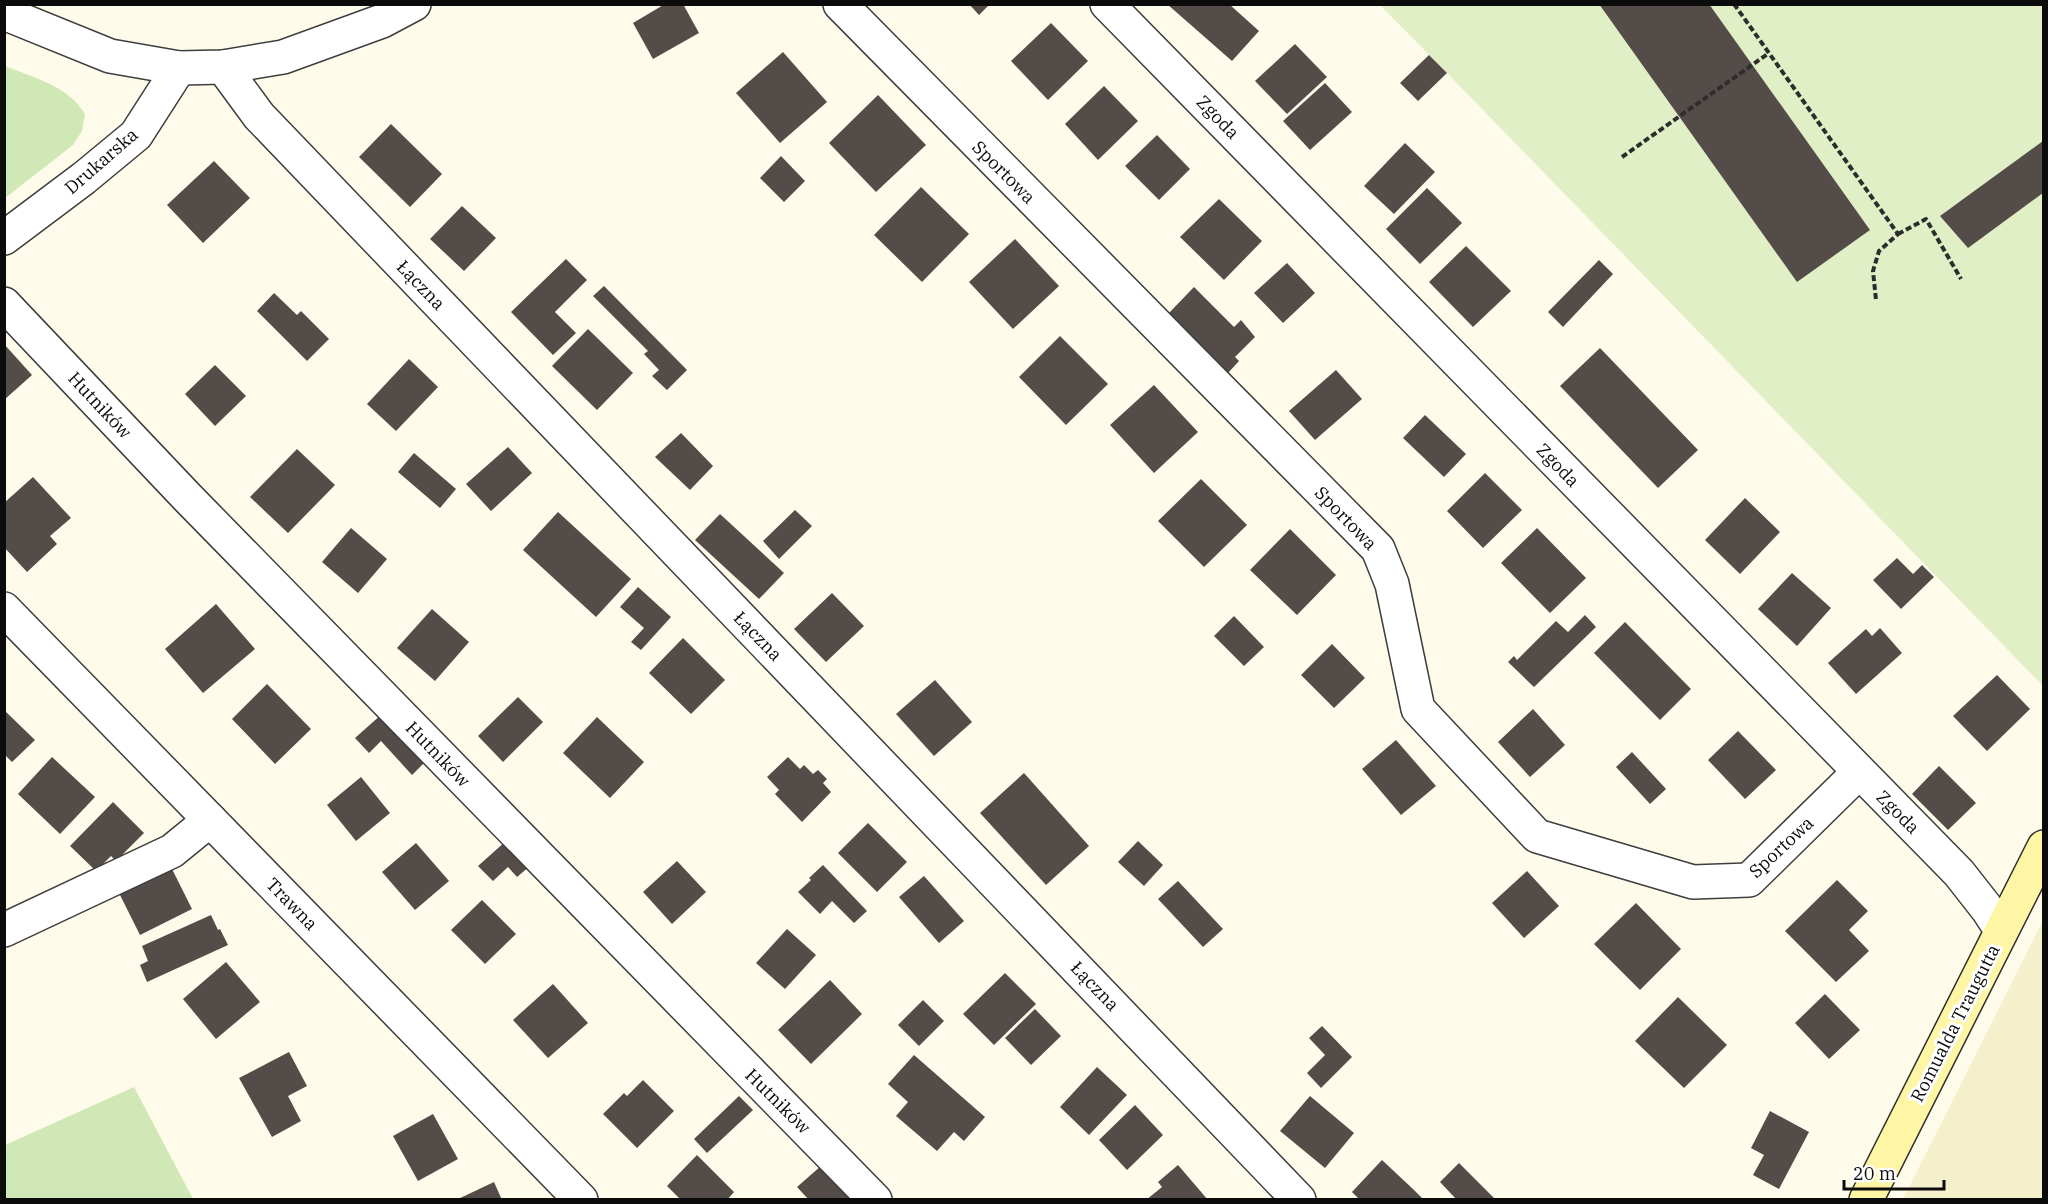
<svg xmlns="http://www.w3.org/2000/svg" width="2048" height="1204" viewBox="0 0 2048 1204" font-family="'IBM Plex Serif',serif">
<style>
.farmland{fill:#f4f0cb}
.green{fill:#cfe8b5}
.pitch{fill:#e1efc6}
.building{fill:#544c48}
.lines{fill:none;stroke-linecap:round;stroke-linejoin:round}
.minor-casing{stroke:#3e3e3e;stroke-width:36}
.tertiary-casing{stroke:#3e3e3e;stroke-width:36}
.secondary-casing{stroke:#2d2d2d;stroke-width:36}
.path{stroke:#2d2d2d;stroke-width:4;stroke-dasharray:6 3;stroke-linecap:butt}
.minor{stroke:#fff;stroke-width:33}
.tertiary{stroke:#fff;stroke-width:33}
.secondary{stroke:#fef5a5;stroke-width:33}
.labels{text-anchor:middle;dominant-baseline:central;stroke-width:6;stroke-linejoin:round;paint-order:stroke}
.street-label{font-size:18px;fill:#0b0b0b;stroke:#fff}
</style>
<rect width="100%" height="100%" fill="#fffbea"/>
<path class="farmland" d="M2043,921V1199H1903Z"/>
<g class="green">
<path d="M5,66C34,78 69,86 85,114L82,131L73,145L5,198Z"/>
<path d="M134,1087L193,1199H5V1145Z"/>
</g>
<path class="pitch" d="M1380,5H2043V686L1447,73Z"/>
<g class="building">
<path d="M665,4H683L699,33L653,59L633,23Z"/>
<path d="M969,4H990L979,15Z"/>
<path d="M1167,4H1229L1259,31L1232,61Z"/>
<path d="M1599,4H1709L1870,230L1797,282Z"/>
<path d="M1051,23L1088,61L1048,100L1011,61Z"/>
<path d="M1295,44L1327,77L1287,114L1255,81Z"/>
<path d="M783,52L827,102L780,143L736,93Z"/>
<path d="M1429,55L1447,73L1418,101L1400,83Z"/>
<path d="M1325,83L1352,112L1310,150L1283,121Z"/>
<path d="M1104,86L1138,121L1098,160L1065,124Z"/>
<path d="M878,95L926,145L876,192L829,143Z"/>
<path d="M391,124L442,174L410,207L359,157Z"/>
<path d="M1157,135L1190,169L1159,200L1125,166Z"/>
<path d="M2043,141V193L1968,248L1940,216Z"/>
<path d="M1405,143L1435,172L1394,214L1364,186Z"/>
<path d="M781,156L805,181L784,202L760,178Z"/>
<path d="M214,161L250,198L203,243L167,205Z"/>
<path d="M921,187L969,234L922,282L874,235Z"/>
<path d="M1427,188L1462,223L1420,264L1386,229Z"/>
<path d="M1219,199L1262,241L1224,280L1180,237Z"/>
<path d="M462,206L496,238L464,271L430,239Z"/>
<path d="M1015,239L1059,286L1013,329L969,282Z"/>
<path d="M1466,246L1511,291L1473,327L1429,282Z"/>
<path d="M566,259L587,280L555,312L576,333L553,355L511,312Z"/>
<path d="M1599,260L1613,274L1563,327L1548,312Z"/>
<path d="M1287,263L1315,293L1283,323L1254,293Z"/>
<path d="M604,286L687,370L667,390L652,376L659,370L644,354L648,351L593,296Z"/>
<path d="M1194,287L1234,327L1241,320L1255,337L1235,357L1239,361L1228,373L1169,313Z"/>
<path d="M274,293L297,315L301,311L329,339L307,361L257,311Z"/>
<path d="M588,329L633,373L597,410L552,366Z"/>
<path d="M1060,336L1108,384L1066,425L1019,377Z"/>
<path d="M4,344L32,375L4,400Z"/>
<path d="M1600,348L1698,450L1658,488L1560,386Z"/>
<path d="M409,359L438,387L396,431L367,404Z"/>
<path d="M215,365L246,396L215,426L185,394Z"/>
<path d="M1336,370L1362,399L1315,440L1289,411Z"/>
<path d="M1154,385L1198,432L1154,473L1110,425Z"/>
<path d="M1425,415L1466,454L1444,477L1403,438Z"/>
<path d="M681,433L713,466L690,490L655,457Z"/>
<path d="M508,447L532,473L491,511L466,484Z"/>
<path d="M297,449L335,485L288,533L250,497Z"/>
<path d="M414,453L456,489L440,508L398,472Z"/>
<path d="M1485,473L1522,510L1483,548L1447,511Z"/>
<path d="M33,477L71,518L50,536L57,544L27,572L4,547V503Z"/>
<path d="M1201,479L1247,525L1204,567L1158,521Z"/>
<path d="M1745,498L1780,532L1740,574L1705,540Z"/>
<path d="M795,510L812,526L779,559L763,541Z"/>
<path d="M558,512L631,579L596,617L523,550Z"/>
<path d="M720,514L784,573L759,599L695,540Z"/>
<path d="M351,528L387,559L358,593L322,562Z"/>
<path d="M1537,528L1586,578L1550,613L1501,563Z"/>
<path d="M1290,529L1336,575L1297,615L1250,570Z"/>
<path d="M1897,558L1913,574L1922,565L1934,577L1901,609L1873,580Z"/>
<path d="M1792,573L1831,608L1797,646L1758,609Z"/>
<path d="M638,587L671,617L641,650L631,642L644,628L620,607Z"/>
<path d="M832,593L864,626L826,662L794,629Z"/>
<path d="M216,604L255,649L203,693L165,649Z"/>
<path d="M432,609L469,642L435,681L397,648Z"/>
<path d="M1585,615L1596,627L1534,687L1508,662L1514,656L1517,660L1556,621L1568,632Z"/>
<path d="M1234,616L1264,647L1244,666L1214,636Z"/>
<path d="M1625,622L1691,689L1660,720L1594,653Z"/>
<path d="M1880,628L1902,653L1856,694L1828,663L1866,629L1872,636Z"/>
<path d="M683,638L725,680L691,714L649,673Z"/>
<path d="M1332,644L1365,678L1334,708L1301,675Z"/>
<path d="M1997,675L2030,709L1987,751L1953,716Z"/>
<path d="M935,680L972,722L934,756L896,714Z"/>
<path d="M267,684L311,729L275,764L232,719Z"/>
<path d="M518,697L543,722L503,762L478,736Z"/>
<path d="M1533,709L1565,745L1530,777L1498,742Z"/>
<path d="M4,710L35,740L12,762L6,756L4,758Z"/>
<path d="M382,714L427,760L412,775L381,741L369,753L355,738Z"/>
<path d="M597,717L644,762L610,798L563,753Z"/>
<path d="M1738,731L1776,770L1745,799L1708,760Z"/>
<path d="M1396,740L1436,786L1401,815L1362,769Z"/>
<path d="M1632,752L1666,789L1650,804L1616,767Z"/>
<path d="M52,757L95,797L60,834L18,794Z"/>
<path d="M788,757L800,769L804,765L813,774L818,770L827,779L823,783L831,792L802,822L775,794L779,790L767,777Z"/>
<path d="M1939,766L1976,803L1948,830L1912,794Z"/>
<path d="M1024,773L1089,846L1046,885L980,813Z"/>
<path d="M361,777L390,813L356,841L327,805Z"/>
<path d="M113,802L144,833L116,861L111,856L96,871L70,846Z"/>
<path d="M868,823L907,862L877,892L838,853Z"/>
<path d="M506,841L530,866L517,877L508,867L493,881L478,866Z"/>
<path d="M1138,841L1163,865L1144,886L1118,862Z"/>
<path d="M416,843L449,881L415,910L382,872Z"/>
<path d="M677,861L706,892L672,924L643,892Z"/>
<path d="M170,865L192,909L140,935L118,891Z"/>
<path d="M823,865L867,911L854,923L832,901L820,914L798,892L811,880L809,878Z"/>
<path d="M1527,871L1559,906L1524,938L1492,903Z"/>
<path d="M924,876L964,921L939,943L899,897Z"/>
<path d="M1837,880L1868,911L1849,930L1869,951L1836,982L1785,931Z"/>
<path d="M1178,881L1223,929L1203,947L1158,899Z"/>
<path d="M482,900L516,934L485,964L451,930Z"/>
<path d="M1636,903L1681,949L1640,990L1594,944Z"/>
<path d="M211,915L218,930L220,929L228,945L147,982L140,965L148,961L142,946Z"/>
<path d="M787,929L816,955L785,989L756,963Z"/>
<path d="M226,962L260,1002L216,1039L183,999Z"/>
<path d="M1005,973L1036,1004L994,1045L963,1014Z"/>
<path d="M830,980L862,1014L811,1064L778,1030Z"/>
<path d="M553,984L588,1023L548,1058L513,1020Z"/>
<path d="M1825,994L1860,1030L1829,1059L1795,1023Z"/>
<path d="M1678,997L1727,1045L1684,1088L1635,1041Z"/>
<path d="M923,1000L944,1021L919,1046L898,1025Z"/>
<path d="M1035,1009L1061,1036L1031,1065L1005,1038Z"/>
<path d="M1322,1026L1352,1057L1321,1088L1307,1073L1325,1055L1309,1038Z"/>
<path d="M289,1052L307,1086L288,1096L301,1121L272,1137L239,1078Z"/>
<path d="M914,1055L985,1117L964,1141L954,1132L937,1151L896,1116L908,1102L888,1084Z"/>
<path d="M1097,1067L1127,1095L1089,1135L1060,1107Z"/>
<path d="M643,1080L674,1111L637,1148L603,1114L624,1093L627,1096Z"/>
<path d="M739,1096L753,1110L707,1153L694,1139Z"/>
<path d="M1310,1096L1354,1133L1325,1168L1280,1131Z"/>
<path d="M1135,1105L1163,1135L1127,1170L1099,1140Z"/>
<path d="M1770,1111L1809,1132L1779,1189L1753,1175L1764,1155L1751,1148Z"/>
<path d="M433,1114L458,1159L418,1181L393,1136Z"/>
<path d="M697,1155L734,1192L727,1200H681L667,1186Z"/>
<path d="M1382,1160L1414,1190L1424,1200H1360L1352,1192Z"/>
<path d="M1459,1163L1496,1200H1457L1440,1182Z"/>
<path d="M1178,1165L1208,1200H1146L1162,1187L1158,1182Z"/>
<path d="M821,1166L853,1200H809L797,1187Z"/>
<path d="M494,1182L502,1200H456Z"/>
</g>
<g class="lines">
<defs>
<g id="minor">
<path d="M840,4L1378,549L1392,584L1418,709L1537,836L1693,882L1749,880L1859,772"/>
<path d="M1107,4L1959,873L1988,910L2001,930"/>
<path d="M223,67L259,116L1299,1200"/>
<path d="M4,238L84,178L136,135L179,68"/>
<path d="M4,304L187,497L875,1200"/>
<path d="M4,609L581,1200"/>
<path d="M4,930L172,851L210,820"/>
</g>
<path id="tertiary" d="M4,13L110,56L179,68L223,67L283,57L382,21L414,4"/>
<path id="secondary" d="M1866,1200L2044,847"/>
</defs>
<use href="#minor" class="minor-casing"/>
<use href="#tertiary" class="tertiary-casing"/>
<use href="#secondary" class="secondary-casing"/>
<g class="path">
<path d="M1734,4L1898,234L1879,251L1873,271L1876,300"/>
<path d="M1622,157L1769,53"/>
<path d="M1898,234L1926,219L1961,279"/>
</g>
<use href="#minor" class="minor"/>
<use href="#tertiary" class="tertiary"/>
<use href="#secondary" class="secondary"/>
</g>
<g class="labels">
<g class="street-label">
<text transform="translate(1218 117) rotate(46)">Zgoda</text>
<text transform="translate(101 161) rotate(-41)">Drukarska</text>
<text transform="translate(1004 172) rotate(45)">Sportowa</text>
<text transform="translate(421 285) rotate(46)">Łączna</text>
<text transform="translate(100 405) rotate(47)">Hutników</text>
<text transform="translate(1558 465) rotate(46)">Zgoda</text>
<text transform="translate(1346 518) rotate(46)">Sportowa</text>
<text transform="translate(758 636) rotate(46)">Łączna</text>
<text transform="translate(438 754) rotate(46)">Hutników</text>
<text transform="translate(1898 812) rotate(45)">Zgoda</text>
<text transform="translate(1781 847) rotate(-43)">Sportowa</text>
<text transform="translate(292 904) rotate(46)">Trawna</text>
<text transform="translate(1095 986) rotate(46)">Łączna</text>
<text transform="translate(1955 1023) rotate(-63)">Romualda Traugutta</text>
<text transform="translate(778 1101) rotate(45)">Hutników</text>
</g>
</g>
<rect width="2048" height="1204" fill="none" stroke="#0b0b0b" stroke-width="12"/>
<path d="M1844 1180v9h100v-9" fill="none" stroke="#0b0b0b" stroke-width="3"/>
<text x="1853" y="1180" font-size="18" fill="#0b0b0b" stroke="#ffffff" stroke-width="4.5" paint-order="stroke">20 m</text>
</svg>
